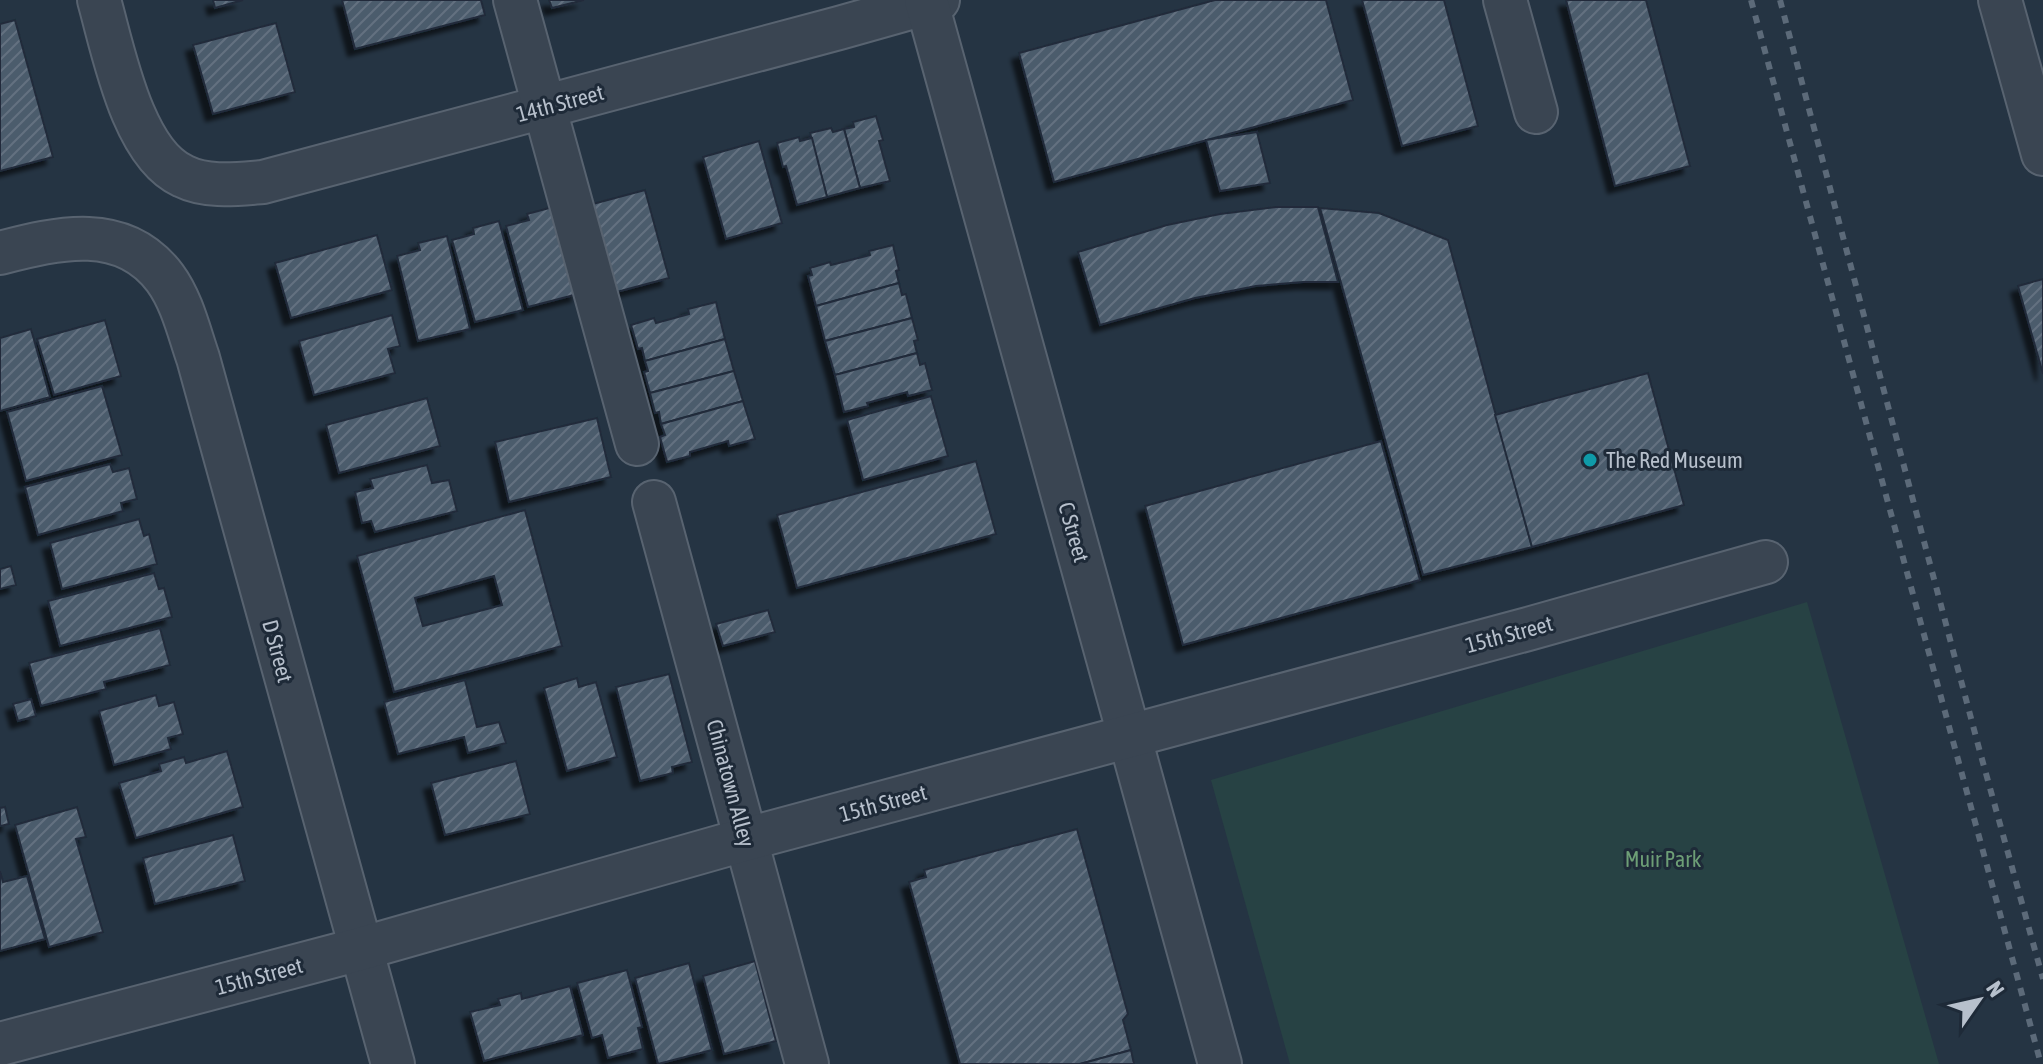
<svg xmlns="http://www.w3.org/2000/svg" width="2043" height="1064" viewBox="0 0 2043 1064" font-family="'Asap Condensed',sans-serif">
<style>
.park{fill:#274244}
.building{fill:url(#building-hatch);stroke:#202c3a;stroke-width:2;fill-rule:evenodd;filter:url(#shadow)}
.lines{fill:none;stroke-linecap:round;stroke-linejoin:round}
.minor-casing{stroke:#586370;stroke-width:46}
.minor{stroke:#3a4552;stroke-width:42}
.rail{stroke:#5c6a79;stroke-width:6;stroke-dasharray:8 8;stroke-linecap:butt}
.culture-dot{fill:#0f9aa8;stroke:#1e2a38;stroke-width:3}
.labels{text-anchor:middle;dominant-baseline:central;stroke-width:6;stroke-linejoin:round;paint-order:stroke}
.street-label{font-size:22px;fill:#b7c0cc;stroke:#1e2a38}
.poi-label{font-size:22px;fill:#b7c0cc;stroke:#1e2a38;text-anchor:start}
.park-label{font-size:22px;fill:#6d9e76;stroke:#1e2a38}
</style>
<defs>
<pattern id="building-hatch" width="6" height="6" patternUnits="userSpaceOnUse" patternTransform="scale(2)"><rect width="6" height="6" fill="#4c5b6c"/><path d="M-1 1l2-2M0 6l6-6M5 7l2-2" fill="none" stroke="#647180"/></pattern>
<filter id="shadow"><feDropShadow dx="-7" dy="7" stdDeviation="2" flood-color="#0009"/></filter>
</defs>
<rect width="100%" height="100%" fill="#253443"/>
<path class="park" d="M1807,602L1939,1064H1290L1211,780Z"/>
<g class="building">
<path d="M213,0H243L215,8Z"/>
<path d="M342,0H481L485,15L355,49Z"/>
<path d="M549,0H584L552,8Z"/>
<path d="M1215,0H1326L1353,100L1054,182L1019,53Z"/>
<path d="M1362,0H1444L1478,126L1402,146Z"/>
<path d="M1566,0H1646L1690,166L1615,186Z"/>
<path d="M15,20L53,157L0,171V24Z"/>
<path d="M276,23L295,92L213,114L193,45Z"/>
<path d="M876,116L883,140L879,141L890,181L860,188L844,129L854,127L853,122Z"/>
<path d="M831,128L833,132L844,129L860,188L827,197L810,133Z"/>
<path d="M1257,132L1270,183L1220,191L1206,140Z"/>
<path d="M799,137L800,141L812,138L827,197L797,205L786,166L783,167L777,143Z"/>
<path d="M759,141L782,223L726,239L703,157Z"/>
<path d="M645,190L669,278L613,293L589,205Z"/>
<path d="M553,207L578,294L528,307L506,226L529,220L527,214Z"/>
<path d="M1276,207H1318L1338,282H1303L1256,286L1195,298L1100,325L1078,252L1167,225L1220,214Z"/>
<path d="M1320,208L1379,213L1448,240L1532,547L1423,575Z"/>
<path d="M499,221L523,310L475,322L452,240L474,234L473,228Z"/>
<path d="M377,235L392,290L291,318L275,263Z"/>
<path d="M447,236L470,329L418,341L397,256L420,250L418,243Z"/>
<path d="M893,245L899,270L896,271L899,283L816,306L808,276L812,275L810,268L830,262L831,265L870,255L869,251Z"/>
<path d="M2043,279V374L2018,286Z"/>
<path d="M899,283L902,295L906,294L912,318L825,341L816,306Z"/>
<path d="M716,302L725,339L645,361L642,348L638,349L631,325L654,318L656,323L689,314L688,309Z"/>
<path d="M392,315L400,346L388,349L395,373L314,395L299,341Z"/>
<path d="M912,318L918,340L914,341L917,353L835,375L825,341Z"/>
<path d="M105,320L121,376L54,395L37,339Z"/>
<path d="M31,329L50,397L0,411V338Z"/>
<path d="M725,339L734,371L650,393L644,372L648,371L645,361Z"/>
<path d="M917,353L920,365L925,363L932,390L908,396L907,392L867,403L868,406L844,412L835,375Z"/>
<path d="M734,371L743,401L661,424L659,412L655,413L650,393Z"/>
<path d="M1648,373L1684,505L1532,547L1495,415Z"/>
<path d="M102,386L122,455L26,481L7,412Z"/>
<path d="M931,396L948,456L863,480L847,420Z"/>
<path d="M427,398L440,446L339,473L326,425Z"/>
<path d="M743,401L755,439L729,446L728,441L690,452V456L667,462L660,437L665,435L661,424Z"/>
<path d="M597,418L611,477L509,502L495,442Z"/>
<path d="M1381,441L1420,580L1183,645L1145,506Z"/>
<path d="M976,461L996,534L797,588L777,515Z"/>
<path d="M110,464L113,472L129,468L137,499L121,503L123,511L38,535L25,487Z"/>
<path d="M427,465L432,483L449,480L457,511L375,532L371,521L362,523L355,492L373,488L370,479Z"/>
<path d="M525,510L562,646L394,692L357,556ZM494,576L502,605L423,626L415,598Z"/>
<path d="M139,519L144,536L149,534L157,564L62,589L50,543Z"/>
<path d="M11,566L16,585L0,589V569Z"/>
<path d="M154,573L159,589L164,588L172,617L60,646L48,601Z"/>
<path d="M768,610L775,632L723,646L716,624Z"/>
<path d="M160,628L170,665L104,682L106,689L41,706L29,663Z"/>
<path d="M669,674L692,762L672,767L673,773L640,781L616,687Z"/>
<path d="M577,678L579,687L596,682L617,757L567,771L544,688Z"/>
<path d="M465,680L477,727L499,722L506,743L468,753L464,737L398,754L384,702Z"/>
<path d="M156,695L159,706L174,702L183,734L168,738L171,749L114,765L99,711Z"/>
<path d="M31,699L36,716L18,721L13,704Z"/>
<path d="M227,751L243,807L136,838L119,783L161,771L159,764L184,757L186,763Z"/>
<path d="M516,761L530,814L445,835L431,783Z"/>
<path d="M5,807L9,824L0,826V808Z"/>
<path d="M77,807L86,837L76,839L103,932L49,947L15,825Z"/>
<path d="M1077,829L1128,1014L1123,1020L1131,1050L1080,1064H960L909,882L926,877L924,870Z"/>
<path d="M233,835L245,881L155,904L143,858Z"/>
<path d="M0,871L3,882L27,876L45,939L0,951Z"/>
<path d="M755,961L776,1041L724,1054L703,976Z"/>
<path d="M689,963L712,1050L658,1064L635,978Z"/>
<path d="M627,970L642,1027L638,1028L643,1049L608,1058L602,1035L592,1038L577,983Z"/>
<path d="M570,986L583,1035L484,1061L470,1012L500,1005L498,999L521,993L522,999Z"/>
<path d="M1131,1050L1134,1064H1080Z"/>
</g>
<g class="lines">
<defs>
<g id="minor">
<path d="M99,0C113,49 132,153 183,176C207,188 237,184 263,182L839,28L938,0"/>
<path d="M515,0L637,444"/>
<path d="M926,0L1220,1064"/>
<path d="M1505,0L1536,112"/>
<path d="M2000,0L2043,154"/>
<path d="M0,253C58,238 123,222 165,278C182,301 189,332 198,358L393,1064"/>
<path d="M654,502L807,1064"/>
<path d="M0,1044L360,949L747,839L1528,629L1766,562"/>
</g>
</defs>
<use href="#minor" class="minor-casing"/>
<use href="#minor" class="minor"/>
<g class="rail">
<path d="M1751,0L2041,1064"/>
<path d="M1780,0L1980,752L2043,979"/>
</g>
</g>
<circle class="culture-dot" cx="1590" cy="460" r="8"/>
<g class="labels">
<g class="street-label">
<text transform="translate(560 103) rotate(-15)">14th Street</text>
<text transform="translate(1074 532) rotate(74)">C Street</text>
<text transform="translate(1509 634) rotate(-15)">15th Street</text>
<text transform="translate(278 651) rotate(75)">D Street</text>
<text transform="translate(731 783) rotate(75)">Chinatown Alley</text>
<text transform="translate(883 803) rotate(-15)">15th Street</text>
<text transform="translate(259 976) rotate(-15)">15th Street</text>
</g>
<g class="poi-label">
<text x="1606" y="460">The Red Museum</text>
</g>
<g class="park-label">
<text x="1663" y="859">Muir Park</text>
</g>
</g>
<g transform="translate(1979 1000) rotate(56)" stroke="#1e2a38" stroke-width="6" paint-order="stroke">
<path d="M0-6L14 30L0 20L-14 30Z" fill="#b7c0cc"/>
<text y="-12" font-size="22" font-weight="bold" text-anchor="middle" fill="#b7c0cc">N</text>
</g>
</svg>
